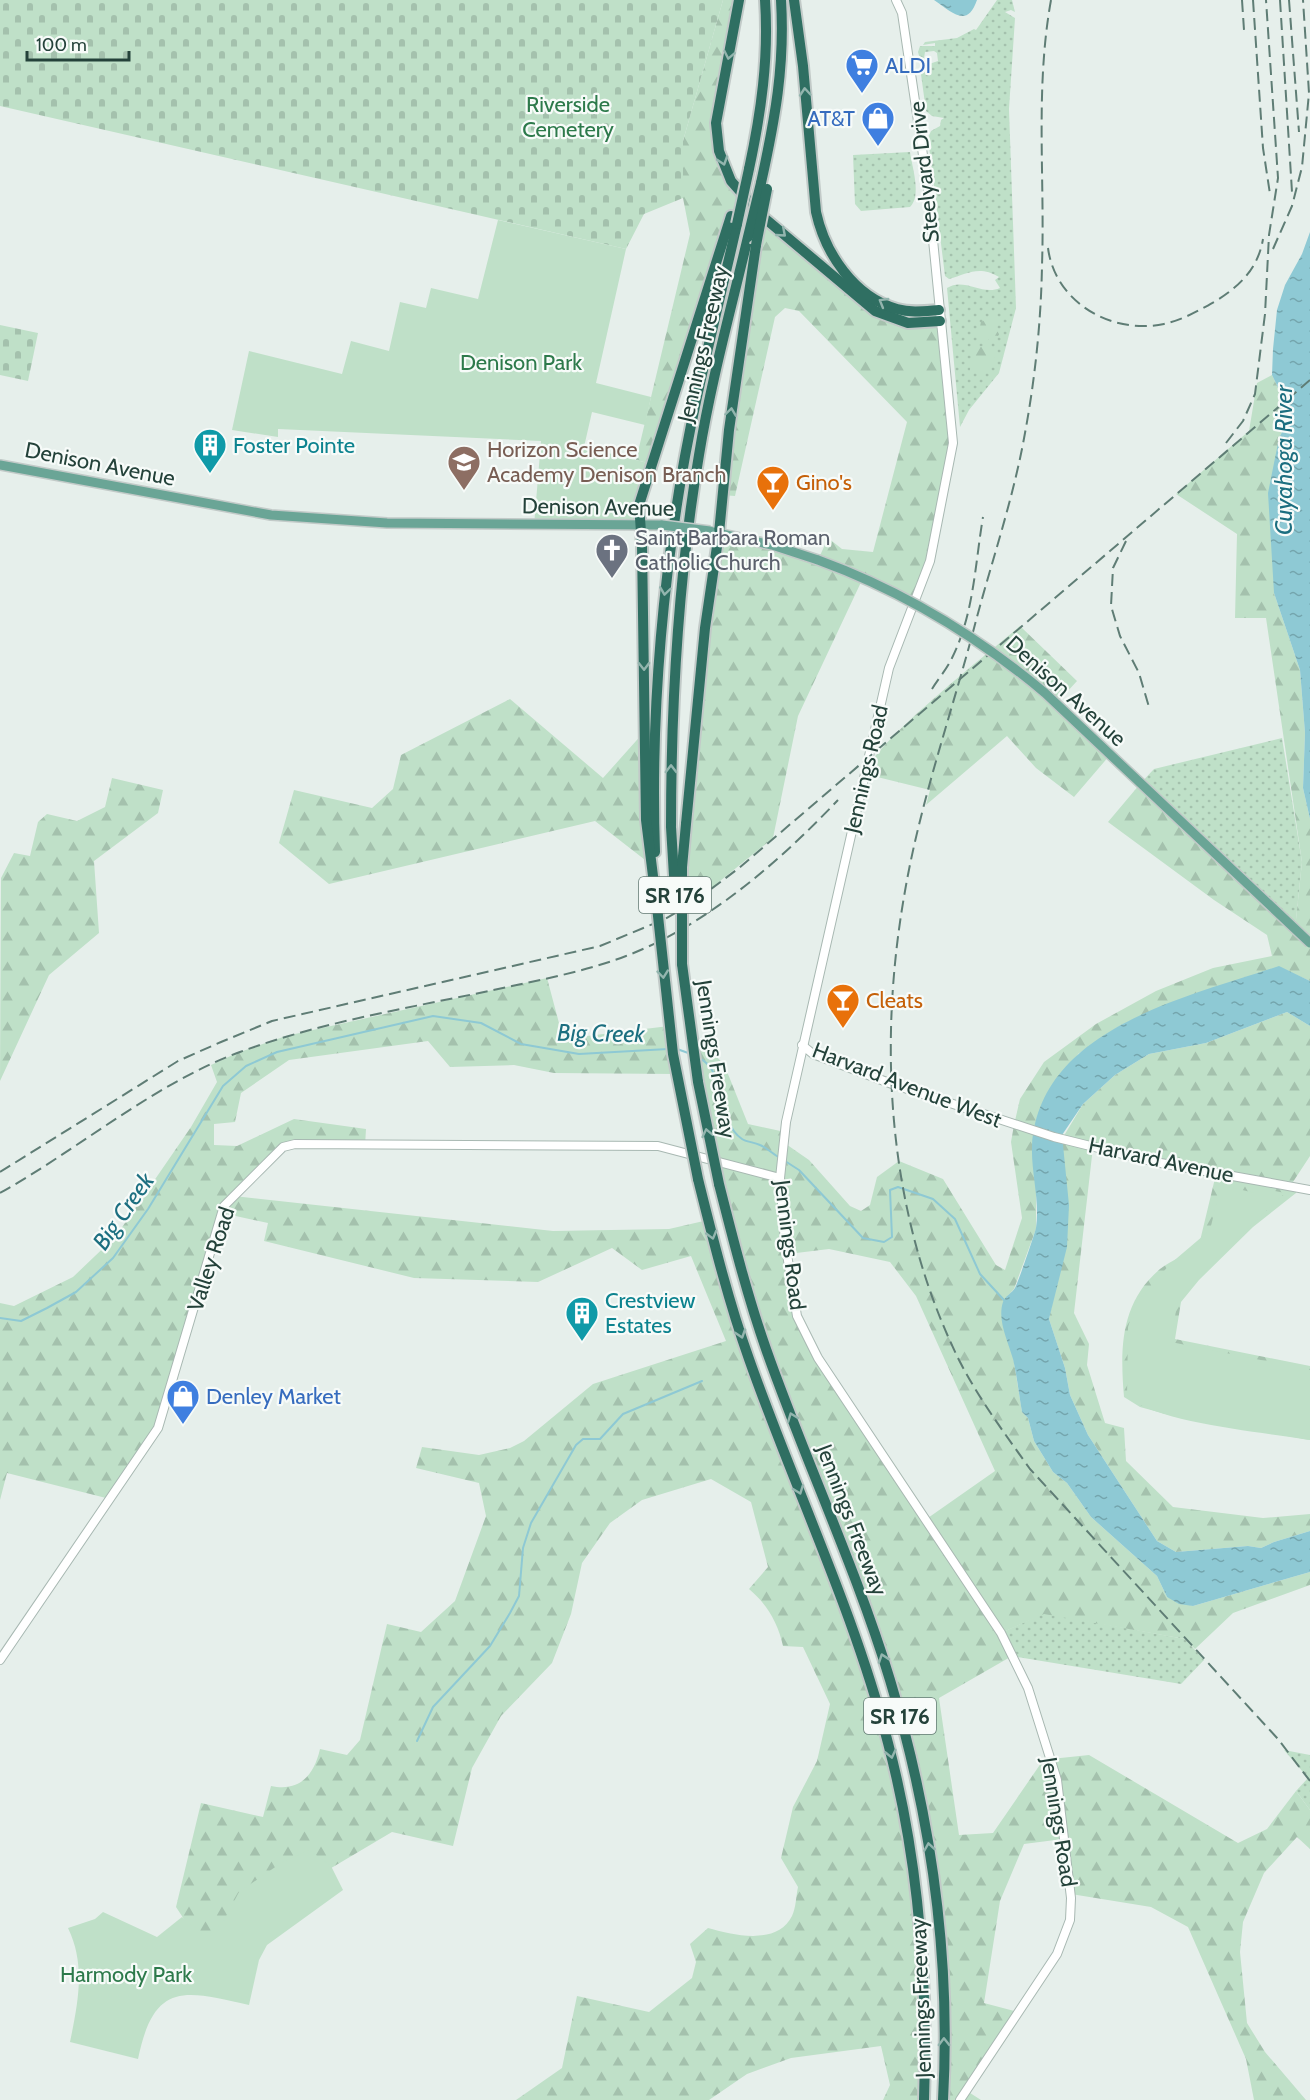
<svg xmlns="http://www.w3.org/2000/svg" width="1310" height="2100" viewBox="0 0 1310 2100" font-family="Cabin,sans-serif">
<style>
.grass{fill:url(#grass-dots)}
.forest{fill:url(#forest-firs);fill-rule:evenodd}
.cemetery{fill:url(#cemetery-stones)}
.park{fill:#bfe0c8}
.water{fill:url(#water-ripples)}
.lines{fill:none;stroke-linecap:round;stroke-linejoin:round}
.stream{stroke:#8ec9d4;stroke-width:2}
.minor-casing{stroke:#a8b8b2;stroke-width:10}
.major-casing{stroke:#c2cac8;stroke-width:12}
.highway-casing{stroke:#c2cac8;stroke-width:14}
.minor{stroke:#fff;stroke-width:8}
.major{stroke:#6aa596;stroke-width:9}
.highway{stroke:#2f6f62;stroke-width:10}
.rail{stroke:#5f7d75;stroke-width:2;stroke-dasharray:12 6;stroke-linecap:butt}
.major-bridge-casing{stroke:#c2cac8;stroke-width:12;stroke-linecap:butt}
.highway-bridge-casing{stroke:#c2cac8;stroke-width:14;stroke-linecap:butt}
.major-bridge{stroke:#6aa596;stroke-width:9}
.highway-bridge{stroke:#2f6f62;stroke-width:10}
.oneway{stroke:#93b5ae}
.labels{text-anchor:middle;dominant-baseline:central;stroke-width:4.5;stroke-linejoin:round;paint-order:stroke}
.shield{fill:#f7fbf9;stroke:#637a73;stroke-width:1.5}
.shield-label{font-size:21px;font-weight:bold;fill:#24423a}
.shop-label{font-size:22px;fill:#366cbe;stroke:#f7fbf9;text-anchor:start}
.park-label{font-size:22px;fill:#2d7a4b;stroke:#f7fbf9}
.street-label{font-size:22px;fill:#24423a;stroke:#f7fbf9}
.culture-label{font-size:22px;fill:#0d838f;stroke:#f7fbf9;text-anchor:start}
.education-label{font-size:22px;fill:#785e54;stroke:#f7fbf9;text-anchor:start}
.food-label{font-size:22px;fill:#c56008;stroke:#f7fbf9;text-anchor:start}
.worship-label{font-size:22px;fill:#5b616d;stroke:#f7fbf9;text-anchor:start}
.water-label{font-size:24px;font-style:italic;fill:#1c6f80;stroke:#f7fbf9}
</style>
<defs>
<pattern id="grass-dots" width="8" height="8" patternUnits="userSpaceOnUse" patternTransform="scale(1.5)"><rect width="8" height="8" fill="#bfe0c8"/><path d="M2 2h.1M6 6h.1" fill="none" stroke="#a4c1ad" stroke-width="1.8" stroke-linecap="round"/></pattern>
<pattern id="forest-firs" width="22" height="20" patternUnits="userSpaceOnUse" patternTransform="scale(1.5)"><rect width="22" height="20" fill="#bfe0c8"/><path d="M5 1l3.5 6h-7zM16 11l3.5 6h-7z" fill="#a4c1ad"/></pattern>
<pattern id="cemetery-stones" width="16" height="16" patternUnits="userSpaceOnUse" patternTransform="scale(1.5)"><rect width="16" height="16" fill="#bfe0c8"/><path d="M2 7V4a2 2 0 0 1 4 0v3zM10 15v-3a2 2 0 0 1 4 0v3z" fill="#a4c1ad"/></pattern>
<pattern id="water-ripples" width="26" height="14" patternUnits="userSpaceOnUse" patternTransform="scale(1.5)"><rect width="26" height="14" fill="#8ec9d4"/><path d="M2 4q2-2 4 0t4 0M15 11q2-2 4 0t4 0" fill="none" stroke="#74a5ad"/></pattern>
</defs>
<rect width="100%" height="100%" fill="#e6efeb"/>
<g class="grass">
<path d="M997,0H1012L1015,12L1011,10L1005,12L1015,18L1009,109L1016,308L999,373L969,410L960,427L947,288C964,277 982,296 1000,288L995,280L999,277C979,265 967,274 949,279L945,276L928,138L931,131L940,126L941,120L944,118L932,116L926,111L920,67L938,61L937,53L934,51L925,52L924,58L920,59L918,52L920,46H935V43L923,45L925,42L957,38L974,29L976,30Z"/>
<path d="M910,152C912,167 922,196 910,207L861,211L855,204L853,155Z"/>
<path d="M1282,738L1302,862L1295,929L1140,784L1154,769Z"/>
<path d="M1044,1613L1185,1639L1204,1660L1181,1684L1012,1656L1001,1633Z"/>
<path d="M1284,1750L1310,1755V1810L1296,1791L1308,1778Z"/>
</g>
<g class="forest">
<path d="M723,0H739L717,139L738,196L652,464L636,460L690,234L683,198V141Z"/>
<path d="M762,216L883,316L940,321L953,443L933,544L914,602L863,578L798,716L773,838L682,912L719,533L818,560L828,538L842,549L873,552L907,422L799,311L785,308L775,317L735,496L722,495Z"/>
<path d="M995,315L1000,320L996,329L1000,333L998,336L991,335L986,344L997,352L992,365L982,375L978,371L970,370L971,360L974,359L972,350L985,345L977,340L981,322Z"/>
<path d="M1272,375L1291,414L1279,438L1274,593L1300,670L1305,733L1303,788L1310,819V981L1279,967L1168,1004L1121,1025L1078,1054L1036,1195V1229L1014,1289L1004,1300L1022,1412L1028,1418L1034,1441L1053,1472L1067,1483L1091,1517L1157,1576L1167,1597L1193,1606L1310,1572V1585L1233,1613L1195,1649L1185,1639L1044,1614L1001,1633L1012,1656L939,1698L959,1835L993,1833L1048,1753L1051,1759L1089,1755L1238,1843L1267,1829L1296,1791L1310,1810V1849L1297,1837L1264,1873L1243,1922L1240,1952L1247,2023L1265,2052L1306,2100H1254L1246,2059L1188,1927L1151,1907L1071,1894L1063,1839L1024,1844L1000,1901L984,2003L1018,2012L967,2091L981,2100H943L939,1925L899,1709L751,1305L690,1032L724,1064L748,1124L785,1132L783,1142L809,1160L850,1206L861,1211L870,1205L877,1177L899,1161L943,1179L996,1265L1005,1270L1022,1218L1011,1142L1014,1125L1020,1099L1044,1062L1096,1024L1156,991L1213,968L1272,956L1267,935L1214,900L1108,822L1140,784L1295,929L1302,862L1266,618H1235L1237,534L1176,494L1249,431L1257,383ZM829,1249L890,1262L916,1296L995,1471L925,1520L818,1358L797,1316L788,1254Z"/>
<path d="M1020,626L1077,681L1056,704L1110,755L1074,797L1036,768L1007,736L926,805L930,790L865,774C872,744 991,651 1020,626Z"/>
<path d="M510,699L603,778L644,732L649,863L595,821L329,884L279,843L294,790L372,808L393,789L401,755Z"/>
<path d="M112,778L163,790L158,813L94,861L99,933L49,975L0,1081L1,878L14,853L30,856L38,822L47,814L77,821L105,807Z"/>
<path d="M547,978L559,1023L587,1036L669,1026L676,1074L554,1073L514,1065L450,1067L428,1041L289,1060L241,1093L235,1122L214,1124V1145L237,1146L294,1119L366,1129L365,1146L283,1147L234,1196L553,1231L669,1229L708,1220L733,1310L879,1709L917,1902L924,2100H883L890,2085L881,2046L791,2058L747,2074L709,2100H516L562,2068L577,1996L649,2012L692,1978L696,1962L690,1944L708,1928C733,1935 777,1946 792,1916C796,1908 796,1896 798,1887L781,1858L793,1807L817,1761L830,1704L803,1647L783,1646C778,1623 767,1604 749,1589L768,1567L751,1502L711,1479L642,1500L610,1523L582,1563L571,1614L552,1663L501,1716L472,1768L453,1846L392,1832L201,1945L176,1907L201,1803L263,1817L271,1786C300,1792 314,1775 320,1749L347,1755L360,1740L387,1624L421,1632L455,1601L486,1516L479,1483L416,1468L422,1447L479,1455L510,1448L524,1441L593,1384L726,1341L691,1256L642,1270L612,1248L538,1282L414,1278L264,1241L268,1223L222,1213L164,1415L110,1499L7,1473L0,1500V1303L14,1306L73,1277L116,1236L191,1127L217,1082L211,1065L237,1053L286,1036Z"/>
<path d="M1287,1012L1310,1026V1156L1291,1185L1297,1187L1296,1193L1253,1227L1199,1280L1181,1302L1175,1339L1310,1366V1440L1173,1416L1140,1407L1124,1397C1120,1349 1120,1303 1160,1269C1172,1260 1187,1255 1199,1245L1216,1174L1093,1147L1074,1313L1089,1344L1087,1365L1105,1423L1124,1428L1126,1461L1173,1507L1263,1518L1310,1514V1531L1274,1542L1261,1548L1248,1546L1176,1552L1157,1541L1088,1435L1070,1395L1065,1368L1049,1319L1056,1286L1062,1139L1083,1104L1115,1075L1149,1054L1206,1043Z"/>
</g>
<g class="cemetery">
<path d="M0,0H723L683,141V198L644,214L626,249L0,106Z"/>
<path d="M0,325L38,333L28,381L0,375Z"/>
</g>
<g class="park">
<path d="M498,220L626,249L596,383L651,397L645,425L592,412L584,447L652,464L639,524L534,526L541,441L278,429V437L232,430L249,351L342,374L351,341L389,351L400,302L426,308L431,288L478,299Z"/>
<path d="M1221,1185L1255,1193L1260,1188L1285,1193L1214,1260L1177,1304L1171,1342L1310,1370V1440C1264,1432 1162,1424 1127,1397L1128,1327L1135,1305L1170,1264L1210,1230Z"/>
<path d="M309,1850L331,1866L343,1890L267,1945L259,1960L249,2005C184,1990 154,1981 138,2059L70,2042C78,2003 86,1965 68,1928L95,1919L103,1912L157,1937L182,1917L204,1935L222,1924L239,1892L281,1863Z"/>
</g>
<g class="water">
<path d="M934,0H977C967,29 952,12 934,0Z"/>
<path d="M1310,232V819L1303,788L1305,733L1300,670L1274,593L1268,493L1279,438L1291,414L1272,375L1273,349L1277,310L1285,285L1302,254Z"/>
<path d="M1279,966L1310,981V1026L1287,1012L1206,1043L1149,1054L1115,1075L1083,1104L1062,1135L1069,1205L1067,1247L1049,1319L1065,1368L1070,1395L1088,1435L1157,1541L1176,1552L1248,1546L1261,1548L1274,1542L1310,1531V1572L1193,1606L1179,1604L1167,1597L1157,1576L1091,1517L1067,1483L1053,1472L1034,1441L1028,1418L1022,1412C1019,1395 1017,1376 1013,1359C1008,1341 997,1320 1003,1302C1005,1296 1012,1293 1015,1288C1019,1280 1034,1236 1036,1228C1040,1201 1031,1173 1032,1146C1039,1028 1188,997 1279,966Z"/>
</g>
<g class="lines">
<g class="stream">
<path d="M677,1049L691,1054"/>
<path d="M699,1058C728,1072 715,1120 742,1139C746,1142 754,1142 760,1145C767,1148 773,1154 780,1158"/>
<path d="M785,1161L799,1170L863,1238L884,1242L892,1237L890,1190L898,1187L933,1199L955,1219L980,1274L1004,1300"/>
<path d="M0,1318L21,1321L47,1308L76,1292L113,1258L148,1209L223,1086L246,1066L277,1052L433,1016L481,1023L521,1044L579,1054L668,1049"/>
<path d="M417,1741L433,1707L490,1646L510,1613L519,1596L523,1548L531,1523L576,1445L583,1439H600L623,1414L702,1381"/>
</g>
<defs>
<g id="minor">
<path d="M896,0L902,13L928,189L953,443L930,561L889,668L786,1122L780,1178L785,1242L797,1316L818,1358L1001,1633L1028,1688L1057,1780L1071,1898L1070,1920L1057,1954L960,2100"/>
<path d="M802,1045L813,1054L892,1084L1054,1137L1155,1162L1310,1190"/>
<path d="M0,1660L158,1428L224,1206L283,1147L295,1144L658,1146L780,1178"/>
</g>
<g id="major">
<path d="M0,465L271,515L387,523L662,525"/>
<path d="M713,532L772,545L818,560"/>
</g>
<g id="highway">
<path d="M739,0L716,123L719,151L731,181L762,216L875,311L908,323L940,321"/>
<path d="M794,0L803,66L816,212C825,253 854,297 897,309C911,313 925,311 939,310"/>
<path d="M749,169C761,113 769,58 765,0"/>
<path d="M761,183C775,119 785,66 781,0"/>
<path d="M686,824L705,628L719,533L729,430L756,245"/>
<path d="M671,827C671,702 678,578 699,455C711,381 731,309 748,237"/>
<path d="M655,852C651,735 659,620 677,504C691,410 716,317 737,224"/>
<path d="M658,916L646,820L642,545L639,505L731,216"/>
<path d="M682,964L698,1082"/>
<path d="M698,1179C713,1239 728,1300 749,1359C794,1487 854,1611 888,1743C919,1860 928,1979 924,2100"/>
<path d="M719,1184C733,1239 747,1295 766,1349C805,1460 856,1568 890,1680C931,1816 951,1958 943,2100"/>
</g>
</defs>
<use href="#minor" class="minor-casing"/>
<use href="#major" class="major-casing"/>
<use href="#highway" class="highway-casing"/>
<use href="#minor" class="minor"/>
<use href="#major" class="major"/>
<use href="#highway" class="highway"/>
<g class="rail">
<path d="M1051,0C1035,89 1045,177 1042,266C1041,322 1035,379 1025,433C1013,501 990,566 973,632C950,718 920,804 905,891C877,1048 888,1216 959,1360C979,1399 1005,1434 1030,1469L1278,1739L1310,1781"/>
<path d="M1242,0L1244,30"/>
<path d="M1253,0L1263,148L1270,194"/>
<path d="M1280,0L1292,192"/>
<path d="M1289,0L1299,132"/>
<path d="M1048,248C1055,302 1111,335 1164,324C1182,320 1198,311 1214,302C1239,287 1258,269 1263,239"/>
<path d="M1273,249L1292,206L1302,167L1309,93L1303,0"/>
<path d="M1226,443L1243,421L1255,394L1265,314L1269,235L1278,178L1266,0"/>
<path d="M1126,541L1113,568L1111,606L1120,636L1139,673L1149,707"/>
<path d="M932,689C938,679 947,669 952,658C974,614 975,564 983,517"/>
<path d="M0,1172L178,1061L221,1042L272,1021L600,946L665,919L691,904L739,868L1310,380"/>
<path d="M0,1193C79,1149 155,1083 240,1052C327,1020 421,1006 512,986C550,978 589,970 626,956C707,925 779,862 838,800"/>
</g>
<defs>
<g id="major-bridge">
<path d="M662,525L710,531"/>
<path d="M818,560C903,591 976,635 1045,693L1310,943"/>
</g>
<g id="highway-bridge">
<path d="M737,224L749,169"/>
<path d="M748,237L761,183"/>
<path d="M756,245L767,189"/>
<path d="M671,827L675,892"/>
<path d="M658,916L673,1054L698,1179"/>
<path d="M682,964V867L686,824"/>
<path d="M698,1082L719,1184"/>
</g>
</defs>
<use href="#major-bridge" class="major-bridge-casing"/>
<use href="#highway-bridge" class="highway-bridge-casing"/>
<use href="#major-bridge" class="major-bridge"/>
<use href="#highway-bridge" class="highway-bridge"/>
</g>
<defs><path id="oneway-chevron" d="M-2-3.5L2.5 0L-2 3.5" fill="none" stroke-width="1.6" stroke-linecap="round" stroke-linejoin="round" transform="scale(1.5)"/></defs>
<g class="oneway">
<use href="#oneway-chevron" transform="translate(729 55) rotate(101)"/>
<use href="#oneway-chevron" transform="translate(805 92) rotate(-95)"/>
<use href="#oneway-chevron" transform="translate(723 161) rotate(72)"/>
<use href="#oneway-chevron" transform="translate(782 233) rotate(41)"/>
<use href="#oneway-chevron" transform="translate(883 302) rotate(-150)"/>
<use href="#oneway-chevron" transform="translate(731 412) rotate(-82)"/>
<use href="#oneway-chevron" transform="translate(665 591) rotate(98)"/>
<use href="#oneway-chevron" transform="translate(644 666) rotate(89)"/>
<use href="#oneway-chevron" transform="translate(671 769) rotate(-90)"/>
<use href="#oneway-chevron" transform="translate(663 974) rotate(84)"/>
<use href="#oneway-chevron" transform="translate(707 1133) rotate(-102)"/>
<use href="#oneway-chevron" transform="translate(712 1235) rotate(75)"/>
<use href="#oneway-chevron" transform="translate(741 1334) rotate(72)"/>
<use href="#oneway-chevron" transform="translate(792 1417) rotate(-111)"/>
<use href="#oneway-chevron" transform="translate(799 1490) rotate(69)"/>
<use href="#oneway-chevron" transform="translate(883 1658) rotate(-109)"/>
<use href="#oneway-chevron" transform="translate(891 1754) rotate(77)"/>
<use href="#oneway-chevron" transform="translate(929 1847) rotate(-99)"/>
<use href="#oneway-chevron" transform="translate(944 2042) rotate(-91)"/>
</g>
<defs>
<symbol id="supermarket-pin" viewBox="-11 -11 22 30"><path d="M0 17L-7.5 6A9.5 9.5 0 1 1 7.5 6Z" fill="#3f7fe0" stroke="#f7fbf9"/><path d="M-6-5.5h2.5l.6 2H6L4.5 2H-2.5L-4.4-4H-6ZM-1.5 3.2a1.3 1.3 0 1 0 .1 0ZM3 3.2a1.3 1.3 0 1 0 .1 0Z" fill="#fff"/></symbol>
<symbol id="shop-pin" viewBox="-11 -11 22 30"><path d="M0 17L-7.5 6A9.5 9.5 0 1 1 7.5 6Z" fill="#3f7fe0" stroke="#f7fbf9"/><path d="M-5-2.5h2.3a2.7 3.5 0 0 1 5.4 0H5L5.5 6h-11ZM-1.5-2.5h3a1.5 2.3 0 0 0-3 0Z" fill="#fff"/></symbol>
<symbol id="building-pin" viewBox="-11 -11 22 30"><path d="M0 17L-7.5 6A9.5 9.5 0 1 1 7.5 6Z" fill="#0f9aa8" stroke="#f7fbf9"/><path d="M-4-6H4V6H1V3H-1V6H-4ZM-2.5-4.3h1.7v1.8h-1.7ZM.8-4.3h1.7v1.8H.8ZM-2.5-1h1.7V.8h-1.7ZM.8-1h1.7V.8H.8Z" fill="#fff"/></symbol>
<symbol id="school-pin" viewBox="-11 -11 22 30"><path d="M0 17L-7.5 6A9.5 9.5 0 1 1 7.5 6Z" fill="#8d6e63" stroke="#f7fbf9"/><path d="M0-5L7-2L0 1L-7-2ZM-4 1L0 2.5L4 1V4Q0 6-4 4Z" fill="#fff"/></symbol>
<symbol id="bar-pin" viewBox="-11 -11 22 30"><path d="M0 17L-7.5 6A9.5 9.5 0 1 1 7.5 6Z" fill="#e8710a" stroke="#f7fbf9"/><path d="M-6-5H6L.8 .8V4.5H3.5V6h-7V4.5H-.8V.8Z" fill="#fff"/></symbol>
<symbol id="church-pin" viewBox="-11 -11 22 30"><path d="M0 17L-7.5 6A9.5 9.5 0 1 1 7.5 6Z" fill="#6b7280" stroke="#f7fbf9"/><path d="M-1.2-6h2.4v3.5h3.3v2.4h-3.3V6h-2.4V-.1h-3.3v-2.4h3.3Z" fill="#fff"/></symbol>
</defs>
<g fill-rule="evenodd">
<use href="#supermarket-pin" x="843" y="46" width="38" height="52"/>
<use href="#shop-pin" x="859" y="99" width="38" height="52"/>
<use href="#building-pin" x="191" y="426" width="38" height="52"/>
<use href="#school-pin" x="445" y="443" width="38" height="52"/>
<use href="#bar-pin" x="754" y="463" width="38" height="52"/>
<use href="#church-pin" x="593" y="531" width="38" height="52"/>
<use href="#bar-pin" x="824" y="981" width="38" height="52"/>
<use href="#building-pin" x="563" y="1294" width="38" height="52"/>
<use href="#shop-pin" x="164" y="1377" width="38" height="52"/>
</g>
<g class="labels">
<g class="shield">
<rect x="639" y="877" width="72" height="36" rx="4.5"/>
<rect x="864" y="1698" width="72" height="36" rx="4.5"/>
</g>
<g class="shield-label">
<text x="675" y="895">SR 176</text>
<text x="900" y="1716">SR 176</text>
</g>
<g class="shop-label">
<text x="885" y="65">ALDI</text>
<text x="855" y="118" text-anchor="end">AT&amp;T</text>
<text x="206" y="1396">Denley Market</text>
</g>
<g class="park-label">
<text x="568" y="104">Riverside<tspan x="568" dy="25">Cemetery</tspan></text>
<text x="521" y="362">Denison Park</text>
<text x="126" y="1974">Harmody Park</text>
</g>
<g class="street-label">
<text transform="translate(924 172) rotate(-96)">Steelyard Drive</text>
<text transform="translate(703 344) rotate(-77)">Jennings Freeway</text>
<text transform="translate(100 464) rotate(11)">Denison Avenue</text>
<text transform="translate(598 507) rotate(1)">Denison Avenue</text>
<text transform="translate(1066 691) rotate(42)">Denison Avenue</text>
<text transform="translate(866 769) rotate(-77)">Jennings Road</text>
<text transform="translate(716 1059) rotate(81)">Jennings Freeway</text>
<text transform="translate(907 1085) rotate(21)">Harvard Avenue West</text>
<text transform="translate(1161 1160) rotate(12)">Harvard Avenue</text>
<text transform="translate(790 1245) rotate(83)">Jennings Road</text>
<text transform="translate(211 1259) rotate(-72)">Valley Road</text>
<text transform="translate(852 1520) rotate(69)">Jennings Freeway</text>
<text transform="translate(1059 1822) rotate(81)">Jennings Road</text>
<text transform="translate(921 1998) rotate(-92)">Jennings Freeway</text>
</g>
<g class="culture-label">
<text x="233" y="445">Foster Pointe</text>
<text x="605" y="1300">Crestview<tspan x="605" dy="25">Estates</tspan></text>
</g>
<g class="education-label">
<text x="487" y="449">Horizon Science<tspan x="487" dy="25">Academy Denison Branch</tspan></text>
</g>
<g class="food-label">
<text x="796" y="482">Gino's</text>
<text x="866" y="1000">Cleats</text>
</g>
<g class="worship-label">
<text x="635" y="537">Saint Barbara Roman<tspan x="635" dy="25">Catholic Church</tspan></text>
</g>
<g class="water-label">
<text transform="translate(1283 460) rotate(-90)">Cuyahoga River</text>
<text transform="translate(601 1033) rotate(1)">Big Creek</text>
<text transform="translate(123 1211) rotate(-55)">Big Creek</text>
</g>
</g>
<path d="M27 51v9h102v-9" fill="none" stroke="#24423a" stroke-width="3"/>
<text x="36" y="51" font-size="18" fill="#24423a" stroke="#f7fbf9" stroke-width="4.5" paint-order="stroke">100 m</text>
</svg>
